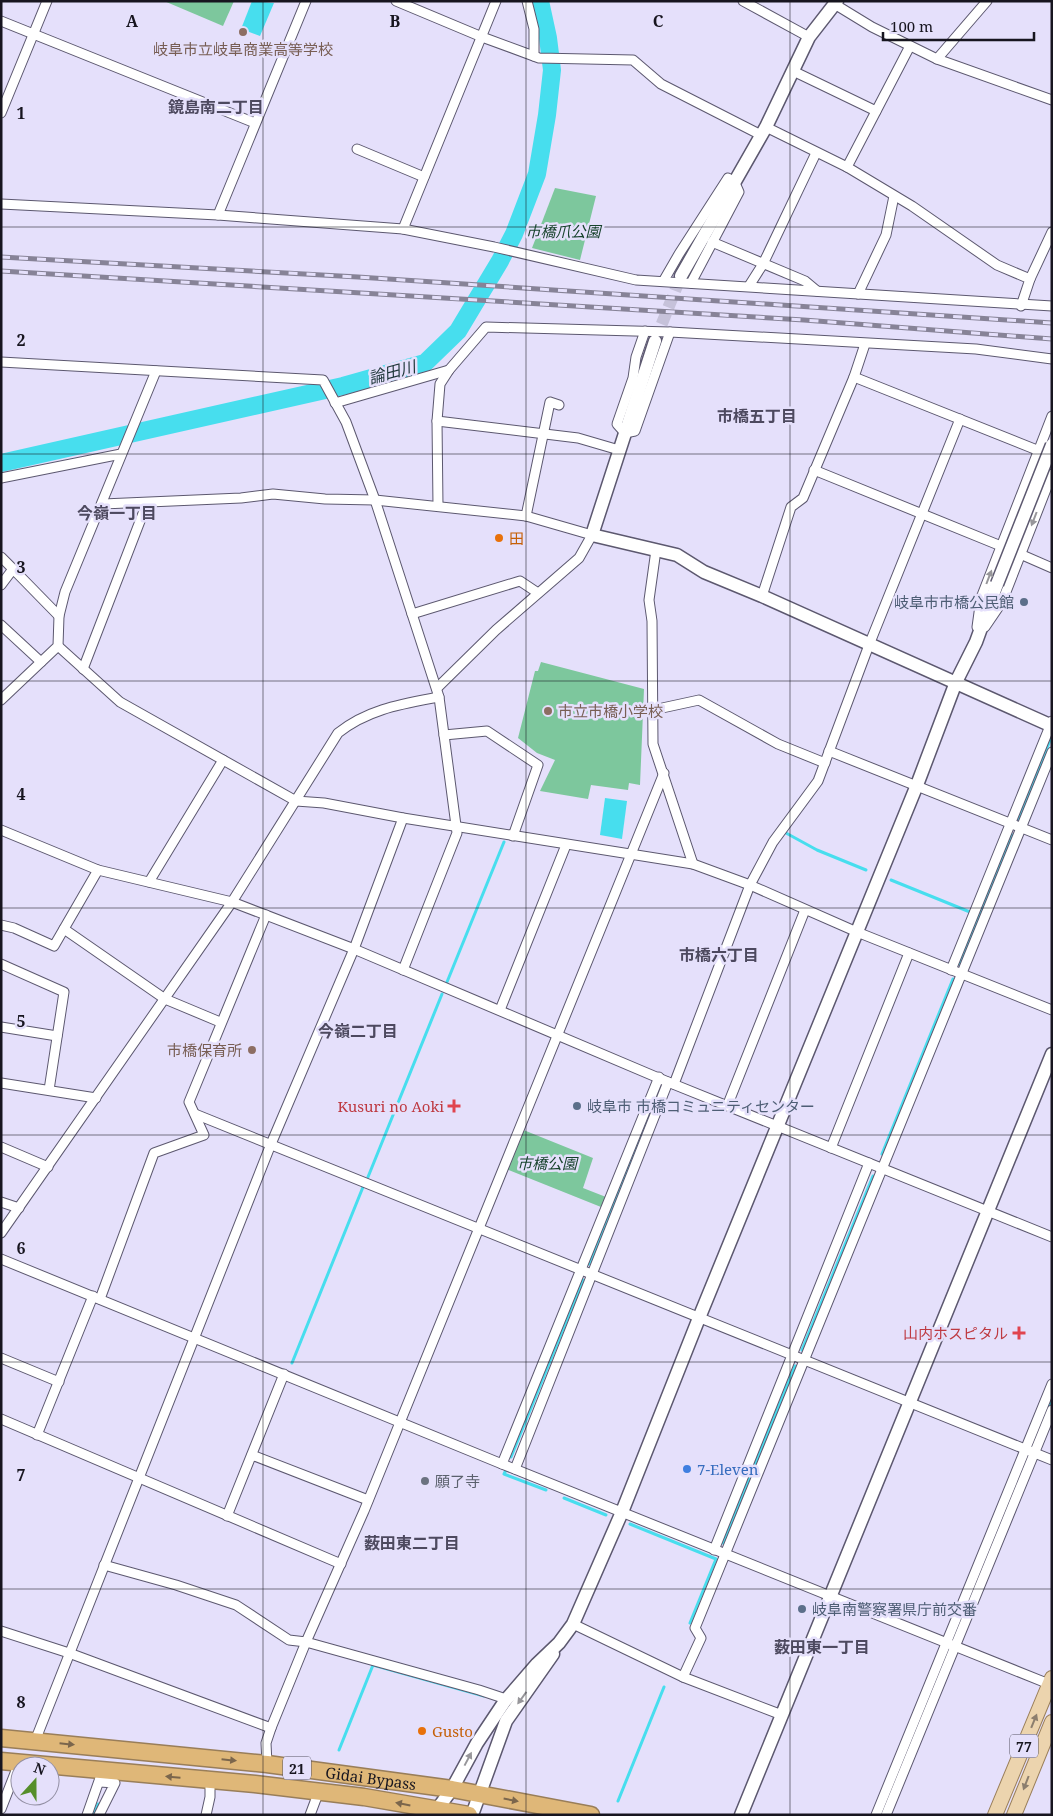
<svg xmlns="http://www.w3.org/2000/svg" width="1053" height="1816" viewBox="0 0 1053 1816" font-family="'Noto Serif','Noto Sans JP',serif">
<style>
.green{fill:#7dc79d}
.water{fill:#47deee}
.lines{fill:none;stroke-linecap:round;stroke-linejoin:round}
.stream{stroke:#47deee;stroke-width:3}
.river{stroke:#47deee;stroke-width:18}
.secondary-tunnel{stroke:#c6c2da;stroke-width:12;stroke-dasharray:12 6;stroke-linecap:butt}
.street-casing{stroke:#5c586f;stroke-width:11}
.secondary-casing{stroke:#5c586f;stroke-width:15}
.primary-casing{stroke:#997e59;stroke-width:16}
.highway-casing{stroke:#997e59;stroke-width:19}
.street{stroke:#fff;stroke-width:9}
.secondary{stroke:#fff;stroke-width:12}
.primary{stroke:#ecd4ae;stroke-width:14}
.highway{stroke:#dfb778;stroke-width:16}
.rail-casing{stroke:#878397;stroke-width:5}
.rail{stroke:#e5e0fb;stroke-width:3;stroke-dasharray:9;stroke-linecap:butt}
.secondary-bridge-casing{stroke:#5c586f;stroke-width:15;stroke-linecap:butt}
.secondary-bridge{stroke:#fff;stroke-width:12}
.oneway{fill:#97969a}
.oneway2{fill:#8c7e6e}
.oneway3{fill:#7b664c}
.grid{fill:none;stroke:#17151f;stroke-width:1;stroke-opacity:0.55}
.education-dot{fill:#8d6e63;stroke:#e5e0fb;stroke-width:2}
.food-dot{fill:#e8710a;stroke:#e5e0fb;stroke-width:2}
.service-dot{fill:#5c6f8a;stroke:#e5e0fb;stroke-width:2}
.health-dot{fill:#e0444e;stroke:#e5e0fb;stroke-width:2}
.shop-dot{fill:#3f7fe0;stroke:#e5e0fb;stroke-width:2}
.worship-dot{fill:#6b7280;stroke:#e5e0fb;stroke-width:2}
.labels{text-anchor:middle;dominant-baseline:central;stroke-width:5;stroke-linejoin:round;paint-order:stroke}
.shield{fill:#e5e0fb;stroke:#555261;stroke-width:1}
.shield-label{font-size:14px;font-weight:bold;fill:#17151f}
.education-label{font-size:15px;fill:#785e54;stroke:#e5e0fb}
.park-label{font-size:15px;font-style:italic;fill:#17422c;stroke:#e5e0fb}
.food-label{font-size:15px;fill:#c56008;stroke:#e5e0fb;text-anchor:start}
.service-label{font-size:15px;fill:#4e5e75;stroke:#e5e0fb;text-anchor:start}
.health-label{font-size:15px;fill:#be3a42;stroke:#e5e0fb;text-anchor:end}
.shop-label{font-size:15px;fill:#366cbe;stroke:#e5e0fb;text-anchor:start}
.worship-label{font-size:15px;fill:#5b616d;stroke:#e5e0fb;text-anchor:start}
.street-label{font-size:15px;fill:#17151f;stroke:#e5e0fb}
.neighbourhood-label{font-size:16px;font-weight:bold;fill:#4d495f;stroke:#e5e0fb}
.water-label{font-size:16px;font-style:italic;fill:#1b3336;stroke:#e5e0fb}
.grid-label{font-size:16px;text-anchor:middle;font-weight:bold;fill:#17151f;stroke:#e5e0fb;stroke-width:5;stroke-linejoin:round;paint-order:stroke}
</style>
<rect width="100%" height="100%" fill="#e5e0fb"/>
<g class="green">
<path d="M164,1H234L223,26Z"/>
<path d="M555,188L596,196L580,260L532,248Z"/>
<path d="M541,662L644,689L640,785L629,783L628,790L591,785L588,799L540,791L555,760L537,753L518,738L535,671H538Z"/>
<path d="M521,1129L593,1158L583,1188L606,1197L601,1207L506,1169Z"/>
</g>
<g class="water">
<path d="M252,1L274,3L260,36L241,29Z"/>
<path d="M605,798L627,801L622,839L600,835Z"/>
</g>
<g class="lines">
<g class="stream">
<path d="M1018,819L1051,738"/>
<path d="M786,833L817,850L866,870"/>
<path d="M891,880L970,912"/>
<path d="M959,964L1012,835"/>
<path d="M447,982L504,842"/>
<path d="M882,1154L953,979"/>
<path d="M368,1177L442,994"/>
<path d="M589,1264L658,1091"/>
<path d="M802,1350L873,1176"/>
<path d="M292,1363L363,1187"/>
<path d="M1048,1410L1052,1401"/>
<path d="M511,1457L583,1280"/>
<path d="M506,1470L504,1474L546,1490"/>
<path d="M564,1498L606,1515"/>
<path d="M630,1524L716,1559L690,1623"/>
<path d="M723,1543L795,1366"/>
<path d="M339,1750L373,1665L484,1696"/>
<path d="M618,1801L664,1687"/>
<path d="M94,1815L98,1804"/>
</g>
<path class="river" d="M1,463L343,386L425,363L458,331L500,261L514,234L537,174L547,115L552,70L548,38L540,1"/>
<path class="secondary-tunnel" d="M655,341L681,276"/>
<defs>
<g id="street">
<path d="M396,1L482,37L539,58L633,60L661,84L761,135"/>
<path d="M527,1L534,29V56"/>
<path d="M743,1L809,37"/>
<path d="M836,5L872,27L937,59L1052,100"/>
<path d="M1,21L255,123"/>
<path d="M937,59L987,1"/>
<path d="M793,71L876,111"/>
<path d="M1,113L47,1"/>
<path d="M766,127L847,167L912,206L997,265L1030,279L1021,306"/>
<path d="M357,149L424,177"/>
<path d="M847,167L910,46"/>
<path d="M1,204L218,215L403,229L494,247L636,280L1052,306"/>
<path d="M218,215L306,1"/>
<path d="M403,229L496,1"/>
<path d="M712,242L805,281L817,291"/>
<path d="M1030,279L1052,232"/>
<path d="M664,280L679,254L728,178L735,183L739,192L691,283"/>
<path d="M749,286L763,264L816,153"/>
<path d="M858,294L886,235L894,196"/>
<path d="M645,331L636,357L633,378L617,424L625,433L635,431L670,332"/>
<path d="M1,362L323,380L346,422L375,500L439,697C402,704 368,709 338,733L232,902L1,1233"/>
<path d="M854,377L1042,452"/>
<path d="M335,403L449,370"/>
<path d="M437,421L578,438L619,450"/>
<path d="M814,470L1001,546"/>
<path d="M1,478L121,454"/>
<path d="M103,504L241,498L273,494L325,499L375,500L526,516L592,535L579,558L496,630L437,688"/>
<path d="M438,506L437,421L440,384L449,370L486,327L670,332L976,349L1052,359"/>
<path d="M526,516L550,402L559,405"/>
<path d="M656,550L649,600L652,621L653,744L693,864"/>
<path d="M1020,554L1052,568"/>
<path d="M1,557L13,569"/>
<path d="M1,585L13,569L59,616"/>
<path d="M762,596L791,507L803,498L854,377L865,344"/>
<path d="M412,614L520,581L538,593"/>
<path d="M1,625L41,662"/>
<path d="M977,627L981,598L1052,416"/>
<path d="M985,627L1002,602L1052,474"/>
<path d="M58,646L120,702L296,801L324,803L403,818L693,864L750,885L857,932L1052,1010"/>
<path d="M83,669L147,503"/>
<path d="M1,700L58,646L59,616L65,592L156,371"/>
<path d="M653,710L699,700L778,744L825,763"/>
<path d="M444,735L487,731L538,765L513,836"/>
<path d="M829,751L1052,840"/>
<path d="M1,830L98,870L232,902L354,949L668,1082L1052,1237"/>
<path d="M149,882L223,760"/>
<path d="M1,925L14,928L54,946L98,870"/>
<path d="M64,929L165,999L220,1022"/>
<path d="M1,964L64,992L49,1090"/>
<path d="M403,970L457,833L439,697"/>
<path d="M951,970L1052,721"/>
<path d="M500,1010L566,845"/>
<path d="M1,1027L57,1036"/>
<path d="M1,1083L96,1098"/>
<path d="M674,1084L750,885L773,842L818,781L869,645L960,419"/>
<path d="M728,1104L805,910"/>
<path d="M195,1114L1052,1460"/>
<path d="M1,1147L48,1167"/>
<path d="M831,1148L909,953"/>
<path d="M1,1202L19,1208"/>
<path d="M1,1259L502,1464L1049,1684"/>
<path d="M100,1299L154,1153L204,1135L189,1102L266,915"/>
<path d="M1,1358L59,1382"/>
<path d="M1,1419L341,1564"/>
<path d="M37,1435L93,1296"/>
<path d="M252,1455L368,1500"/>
<path d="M502,1464L659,1077"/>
<path d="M515,1469L668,1082"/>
<path d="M227,1516L284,1374"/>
<path d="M714,1550L869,1163"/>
<path d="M104,1565L176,1585L236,1605L289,1640L306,1642L479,1690L503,1698L505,1701"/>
<path d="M573,1624L683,1677L782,1715"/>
<path d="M1,1631L69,1653L271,1728"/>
<path d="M683,1677L701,1638L695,1628L1052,752"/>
<path d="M35,1741L271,1144L354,949L403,818"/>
<path d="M267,1764L266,1743L271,1728L306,1642L364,1511L664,773"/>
<path d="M1,1809L19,1763"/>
<path d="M87,1815L100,1778"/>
<path d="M99,1815L115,1783L100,1782"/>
<path d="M206,1815L210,1797V1781"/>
<path d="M310,1815L319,1791"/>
<path d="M876,1815L1052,1384"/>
<path d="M886,1815L1052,1410"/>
</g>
<g id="secondary">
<path d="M681,276L766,127L809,37L837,1"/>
<path d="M655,341L592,535L677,555L704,572L762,596L1052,726"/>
<path d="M433,1815L452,1789L477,1743L505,1701L537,1664L559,1643L573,1624L622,1512L699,1318L917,785L956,682L976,642L997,584"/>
<path d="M472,1815L506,1721L553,1654"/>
<path d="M741,1815L1052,1054"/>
</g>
<g id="primary">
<path d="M995,1815L1052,1678"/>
<path d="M1014,1815L1052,1722"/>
</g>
<g id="highway">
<path id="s1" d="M1,1738L267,1764L452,1789L591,1815"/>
<path d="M1,1761L255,1784L364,1797L469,1815"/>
</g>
</defs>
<use href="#street" class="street-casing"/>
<use href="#secondary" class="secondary-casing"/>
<use href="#primary" class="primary-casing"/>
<use href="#highway" class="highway-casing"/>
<use href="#street" class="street"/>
<use href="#secondary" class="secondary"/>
<use href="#primary" class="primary"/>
<use href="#highway" class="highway"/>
<defs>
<g id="rail">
<path d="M1,257L358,277L1052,323"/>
<path d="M1,271L804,320L1052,339"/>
</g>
</defs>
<use href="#rail" class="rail-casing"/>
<use href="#rail" class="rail"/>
<defs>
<path id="secondary-bridge" d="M997,584L1052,445"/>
</defs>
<use href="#secondary-bridge" class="secondary-bridge-casing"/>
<use href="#secondary-bridge" class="secondary-bridge"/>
</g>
<defs><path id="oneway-solid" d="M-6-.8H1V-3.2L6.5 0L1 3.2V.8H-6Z" transform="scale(1.25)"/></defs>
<g class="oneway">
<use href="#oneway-solid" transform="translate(1034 519) rotate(111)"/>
<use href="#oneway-solid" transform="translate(989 577) rotate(-69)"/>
<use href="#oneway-solid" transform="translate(522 1698) rotate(126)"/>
<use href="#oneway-solid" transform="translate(468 1759) rotate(-62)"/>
</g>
<g class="oneway2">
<use href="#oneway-solid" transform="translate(1034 1721) rotate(-68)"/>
<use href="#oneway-solid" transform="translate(1026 1783) rotate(111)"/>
</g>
<g class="oneway3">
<use href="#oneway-solid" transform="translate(67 1744) rotate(6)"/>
<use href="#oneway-solid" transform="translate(229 1760) rotate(6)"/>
<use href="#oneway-solid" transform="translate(173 1777) rotate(-175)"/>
<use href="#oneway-solid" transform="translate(511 1800) rotate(11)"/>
<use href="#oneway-solid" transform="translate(403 1804) rotate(-169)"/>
</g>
<path class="grid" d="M263,1V1815M526,1V1815M790,1V1815M1,227H1052M1,454H1052M1,681H1052M1,908H1052M1,1135H1052M1,1362H1052M1,1589H1052"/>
<g class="education-dot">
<circle cx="243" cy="32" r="5"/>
<circle cx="548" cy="711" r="5"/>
<circle cx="252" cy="1050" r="5"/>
</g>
<g class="food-dot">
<circle cx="499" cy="538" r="5"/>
<circle cx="422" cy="1731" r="5"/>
</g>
<g class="service-dot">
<circle cx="1024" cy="602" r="5"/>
<circle cx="577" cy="1106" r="5"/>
<circle cx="802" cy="1609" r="5"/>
</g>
<g class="health-dot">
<path d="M451.5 1098.5h5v5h5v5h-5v5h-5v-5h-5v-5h5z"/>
<path d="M1016.5 1325.5h5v5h5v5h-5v5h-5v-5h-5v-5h5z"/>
</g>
<circle class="shop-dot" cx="687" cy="1469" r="5"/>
<circle class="worship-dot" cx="425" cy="1481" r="5"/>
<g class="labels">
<g class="shield">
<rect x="1010" y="1734.5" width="28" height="23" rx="4"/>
<rect x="283" y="1756.5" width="28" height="23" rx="4"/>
</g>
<g class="shield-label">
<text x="1024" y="1746">77</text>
<text x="297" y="1768">21</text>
</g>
<g class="education-label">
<text x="243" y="49">岐阜市立岐阜商業高等学校</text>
<text x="558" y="711" text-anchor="start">市立市橋小学校</text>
<text x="242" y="1050" text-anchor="end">市橋保育所</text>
</g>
<g class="park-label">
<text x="563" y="231">市橋爪公園</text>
<text x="547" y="1163">市橋公園</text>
</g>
<g class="food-label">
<text x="509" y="538">田</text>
<text x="432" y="1731">Gusto</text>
</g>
<g class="service-label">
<text x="1014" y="602" text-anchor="end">岐阜市市橋公民館</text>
<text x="587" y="1106">岐阜市 市橋コミュニティセンター</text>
<text x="812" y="1609">岐阜南警察署県庁前交番</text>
</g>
<g class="health-label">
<text x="444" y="1106">Kusuri no Aoki</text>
<text x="1008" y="1333">山内ホスピタル</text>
</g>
<g class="shop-label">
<text x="697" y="1469">7-Eleven</text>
</g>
<g class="worship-label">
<text x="435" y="1481">願了寺</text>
</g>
<g class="street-label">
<text stroke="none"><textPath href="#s1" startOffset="372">Gidai Bypass</textPath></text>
</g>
<g class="neighbourhood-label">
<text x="216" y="107">鏡島南二丁目</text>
<text x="757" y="416">市橋五丁目</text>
<text x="117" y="513">今嶺一丁目</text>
<text x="719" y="955">市橋六丁目</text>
<text x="358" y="1031">今嶺二丁目</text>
<text x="412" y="1543">薮田東二丁目</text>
<text x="822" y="1647">薮田東一丁目</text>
</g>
<g class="water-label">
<text transform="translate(392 372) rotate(-15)">論田川</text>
</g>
</g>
<g class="grid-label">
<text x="132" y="27">A</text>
<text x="395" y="27">B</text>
<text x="658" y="27">C</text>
<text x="21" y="119">1</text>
<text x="21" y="346">2</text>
<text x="21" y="573">3</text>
<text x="21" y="800">4</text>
<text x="21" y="1027">5</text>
<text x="21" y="1254">6</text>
<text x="21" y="1481">7</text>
<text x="21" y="1708">8</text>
</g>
<rect width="1053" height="1816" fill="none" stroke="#17151f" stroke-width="5"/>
<g transform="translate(35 1781) rotate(21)"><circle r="24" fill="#e5e0fb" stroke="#938fa3"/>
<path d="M0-4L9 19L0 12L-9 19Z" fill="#558e2a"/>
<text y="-8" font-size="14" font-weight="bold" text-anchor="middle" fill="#17151f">N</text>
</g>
<path d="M883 32v8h151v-8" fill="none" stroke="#17151f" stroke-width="2.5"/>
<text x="890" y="32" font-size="15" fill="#17151f" stroke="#e5e0fb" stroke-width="4" paint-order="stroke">100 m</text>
</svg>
